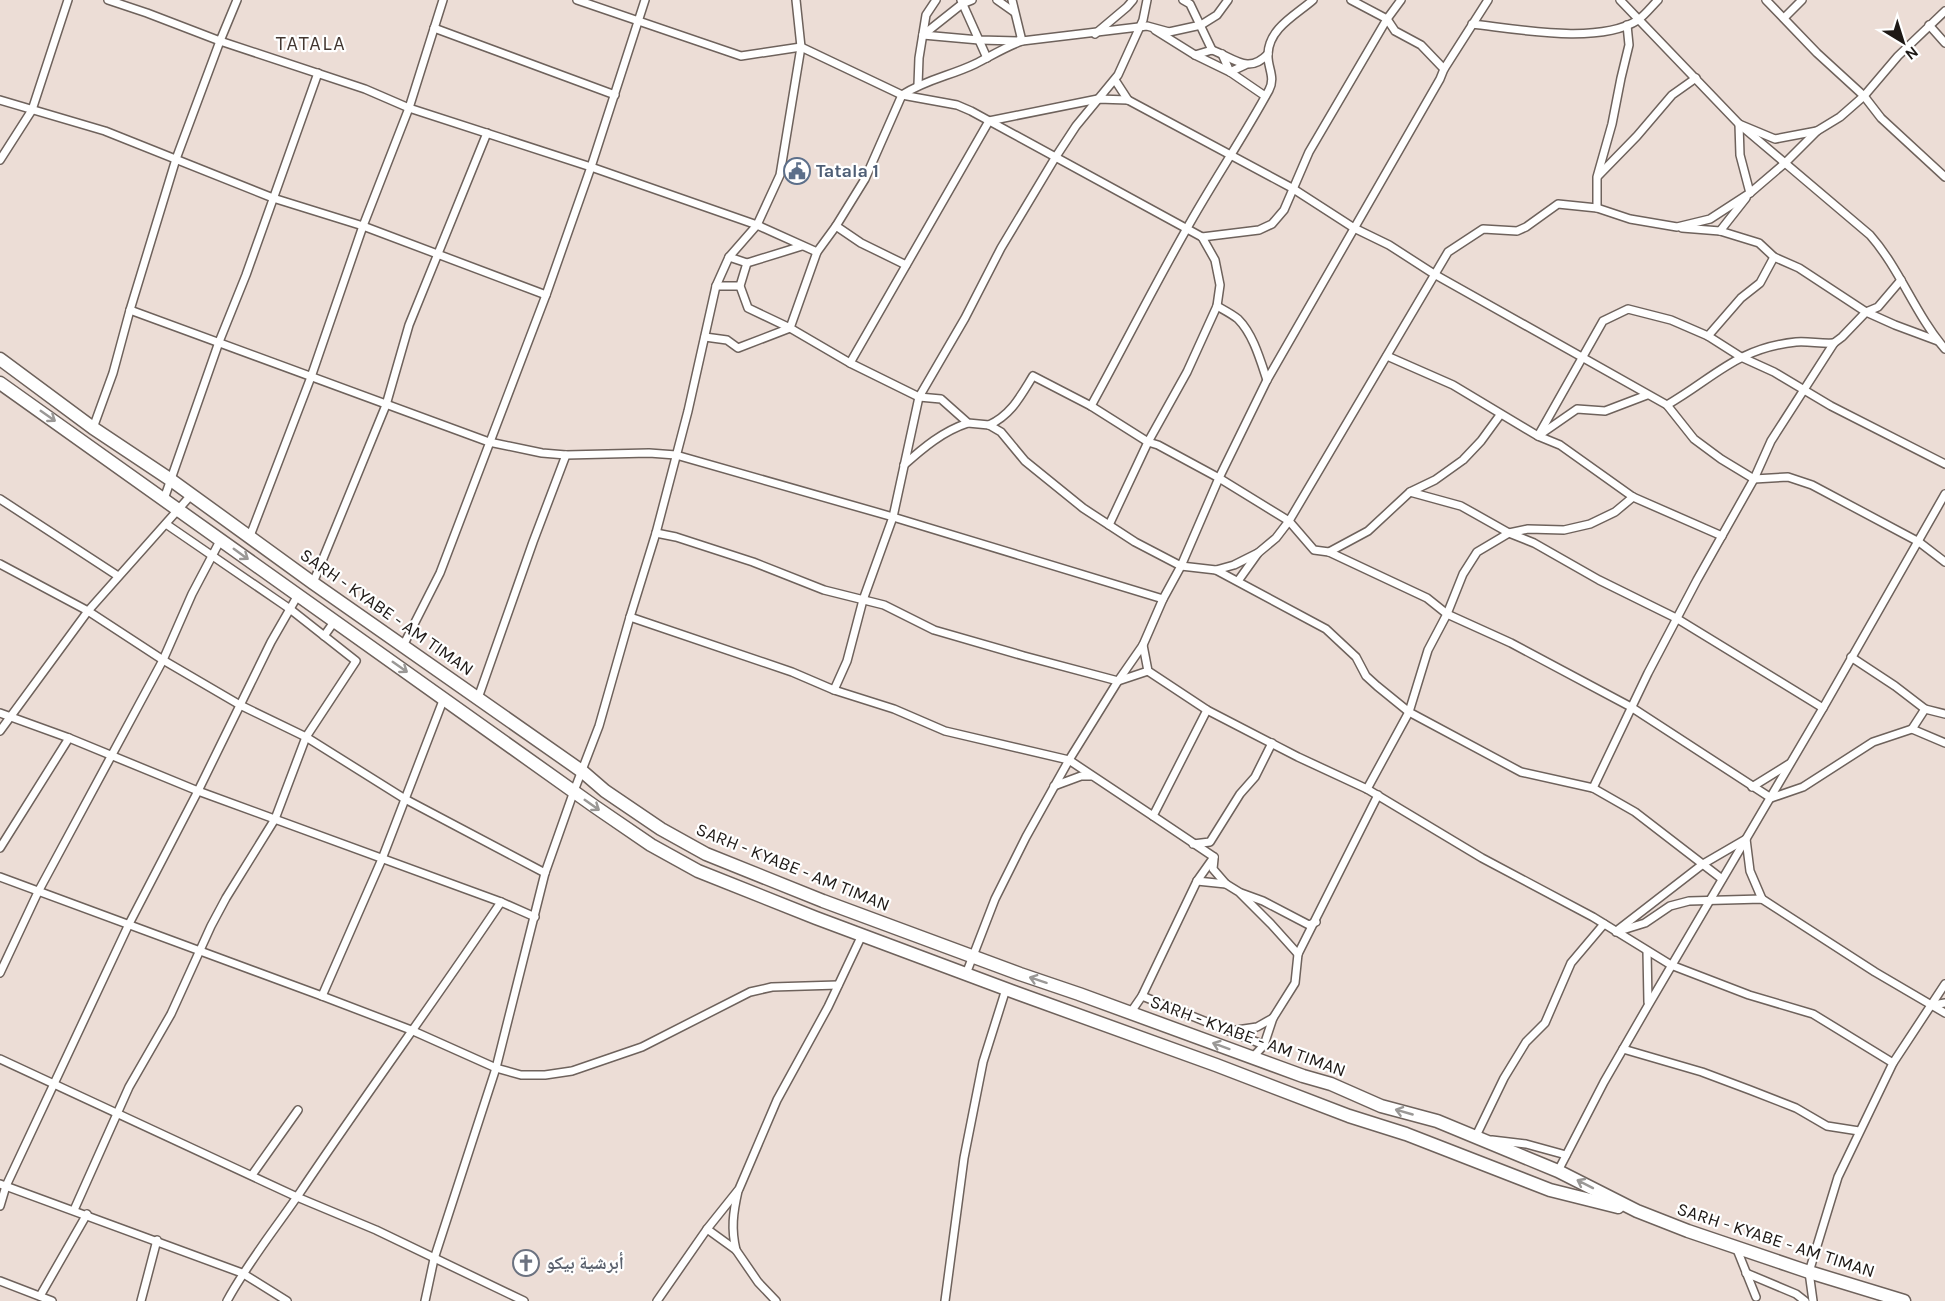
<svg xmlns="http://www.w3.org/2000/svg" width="1945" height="1301" viewBox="0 0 1945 1301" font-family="Karla,'Noto Naskh Arabic',sans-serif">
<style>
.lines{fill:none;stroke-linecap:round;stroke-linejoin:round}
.street-casing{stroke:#6e625c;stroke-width:10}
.highway-casing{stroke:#6e625c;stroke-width:15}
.street{stroke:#fff;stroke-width:7}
.highway{stroke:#fff;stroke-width:12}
.oneway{stroke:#9a9896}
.labels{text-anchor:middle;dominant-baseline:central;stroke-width:4.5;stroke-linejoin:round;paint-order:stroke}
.service-label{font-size:18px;font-weight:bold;fill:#4e5e75;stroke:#fff;text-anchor:start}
.street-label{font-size:18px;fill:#1e1916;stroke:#fff}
.worship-label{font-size:18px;font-weight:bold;fill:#5b616d;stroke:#fff;text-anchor:start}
.neighbourhood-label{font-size:20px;letter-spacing:1.5px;fill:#433731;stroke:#fff}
</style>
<rect width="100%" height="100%" fill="#ecddd6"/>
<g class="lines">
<defs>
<g id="street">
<path d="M108,0L147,13L220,41L365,89L409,108L591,167L757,225L817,252"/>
<path d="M577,0L741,56L801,47L902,95C927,79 950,76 975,64C991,56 1005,47 1022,41L1147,26L1169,32L1201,25L1217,15L1228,0"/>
<path d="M961,0L987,58"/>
<path d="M997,0L1014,12"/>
<path d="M1183,0L1190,4L1212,50"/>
<path d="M1351,0L1387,19L1395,31L1421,45L1444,69"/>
<path d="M1620,0L1739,124L1870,235C1900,269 1915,314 1945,349"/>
<path d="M1766,0L1817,53L1864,96L1881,118L1945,177"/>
<path d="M1784,18L1802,0"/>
<path d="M1472,24C1517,29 1599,45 1638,20C1645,15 1652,6 1658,0"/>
<path d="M1929,25L1945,43"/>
<path d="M434,28L615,95"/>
<path d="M1155,30L1195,55L1230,72L1265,96"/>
<path d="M1095,34L1127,7L1133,0"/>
<path d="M923,35L979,40L1022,41L1012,0"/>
<path d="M923,35L962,4L972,0"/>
<path d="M1222,54L1230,72L1245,65"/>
<path d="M1195,55L1212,50C1234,58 1248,75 1268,54"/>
<path d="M1115,80L1128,100"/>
<path d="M918,85L919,58L926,15L936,0"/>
<path d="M0,100L105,131L273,198L363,226L546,295"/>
<path d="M0,160L32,110L68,0"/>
<path d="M1598,176L1637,136L1672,95L1696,78"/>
<path d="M1750,193L1740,155L1739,124L1775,139L1817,131"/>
<path d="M1597,208V177L1612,124L1621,78L1629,45L1627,25"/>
<path d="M836,226L865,179L902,95L957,105L971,111L1202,237L1215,260L1220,285L1217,306L1187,372L1148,442L1109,525"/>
<path d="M1682,228L1720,231L1759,243L1774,257L1799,268L1866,312L1895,325L1938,341"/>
<path d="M1720,231L1746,198"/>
<path d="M1202,237L1259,230L1272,224L1284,210L1309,152L1387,19L1401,0"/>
<path d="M729,257L747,263L802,246"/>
<path d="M747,263L740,286L748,308L790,328L850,363L919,397L941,399L968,423L989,425L1001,432L1025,461L1083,508L1135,542L1181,566L1216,570L1326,629L1356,657L1366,676L1377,686L1409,712L1521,772L1593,788L1635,812L1722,879"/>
<path d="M716,286H740"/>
<path d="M1217,306C1224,310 1232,314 1238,319C1253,334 1260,359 1267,380"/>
<path d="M130,310L489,442L542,453L566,455L649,453L676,455L893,517L1163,599"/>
<path d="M790,328L817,252L836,226L861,243L906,265"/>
<path d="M1708,336L1741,298L1760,283L1774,257"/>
<path d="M705,337L727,340L738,348L790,328"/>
<path d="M1387,356L1453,385L1538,436L1560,445L1633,497L1722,536"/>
<path d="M850,363L989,121L1098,99L1128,100L1292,188L1354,228L1389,245L1434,274L1667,405L1694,439L1721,459L1754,479L1788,477L1812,485L1919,542L1945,562"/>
<path d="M1667,405C1714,378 1737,348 1796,342C1809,341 1821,344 1834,343"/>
<path d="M1091,406C1123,348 1153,288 1186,230C1212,183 1243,138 1269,90C1276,77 1267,67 1268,54C1269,28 1296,15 1313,0"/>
<path d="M989,425C1011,415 1020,397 1033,376L1091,406L1148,442L1158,445L1219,478L1289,521L1314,550L1329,552L1427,598L1447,614L1511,643L1631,707L1771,798L1803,787L1873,742L1912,729L1945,743"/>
<path d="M93,428L113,373L130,310L176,159L220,41L237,0"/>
<path d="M1541,434L1577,409L1605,411L1647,395"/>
<path d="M1538,436L1603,321L1628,309L1671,320L1708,336L1741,357L1774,372L1831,406L1945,464"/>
<path d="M904,465C923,448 943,431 968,423"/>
<path d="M1410,492L1461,506L1509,533L1534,543L1599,580L1676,618L1823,708"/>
<path d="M0,499L118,576"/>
<path d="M164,499L219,342L246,275L318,73"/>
<path d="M656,533L676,537L753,562L824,590L884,605L934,630L1024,656L1118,681L1148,671"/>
<path d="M250,536L311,377L363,226L409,108L443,0"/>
<path d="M1329,552L1368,531L1410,492L1435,480L1463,460L1481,441L1500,415"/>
<path d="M0,564L88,611L163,660L240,705L306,737L405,799L545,873"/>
<path d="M1216,570L1234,565L1258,553"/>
<path d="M1238,581L1258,553L1276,538L1289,521L1448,252L1483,229L1517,231L1526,227L1558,204L1597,208L1630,219L1677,227L1710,219L1750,193L1785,163L1817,131L1840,117L1864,96L1898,56L1945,11"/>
<path d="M313,583L386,405L409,325L487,133"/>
<path d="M630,617L792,672L834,690L894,709L945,731L1069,760L1153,816L1207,710"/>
<path d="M324,636L334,622"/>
<path d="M1143,645L1148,671L1207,710L1298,757L1367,789L1482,858L1593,917L1671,965L1749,995L1813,1014L1893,1063"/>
<path d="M403,646L440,573L546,295L591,167L645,0"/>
<path d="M1851,657L1895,686L1925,709L1945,714"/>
<path d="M834,690L847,661L863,600L893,517L919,397L965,318L1001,248L1055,158L1076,126L1118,75L1143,20L1147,0"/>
<path d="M478,698L533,542L566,455"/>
<path d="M0,713L69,738L198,791L501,902L535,917"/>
<path d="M1912,729L1925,709"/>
<path d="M0,731L88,611L192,494"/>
<path d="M1054,786L1081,776H1091"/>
<path d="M1752,787L1789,764"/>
<path d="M1593,788L1648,673L1697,580L1754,479L1771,441L1834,343L1842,337L1866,312L1878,307L1901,280"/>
<path d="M1367,789L1409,712L1428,650L1447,614L1463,574L1477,552L1509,533L1528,529L1564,530L1590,524L1615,512L1633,497"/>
<path d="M1153,816L1214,857"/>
<path d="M1193,844L1210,842L1240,794L1255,777L1272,743"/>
<path d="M0,848L69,738"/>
<path d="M1214,859L1213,869L1226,884L1239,892L1271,924L1298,954"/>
<path d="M0,877L322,996L411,1030L496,1068L521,1075H545L572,1071L642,1047L750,992L772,987L838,985"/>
<path d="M1197,881L1226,884"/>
<path d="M1241,893L1263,901L1309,925L1316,922"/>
<path d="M1619,929L1703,864L1746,839L1750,871L1762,899"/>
<path d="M1616,932L1645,923L1670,906L1689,901L1762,899L1875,972L1945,1013"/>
<path d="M1647,951L1648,1002"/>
<path d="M0,973L38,892L163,660L192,594L221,539"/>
<path d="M966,974L995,899L1026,837L1069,760L1118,681L1143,645L1163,599L1181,566L1219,478L1267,380L1440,79L1444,69L1488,0"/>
<path d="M322,996L382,859L444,698"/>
<path d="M1142,996L1264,1045"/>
<path d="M1933,1005L1945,1003"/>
<path d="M1131,1012L1142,996L1197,881L1214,857"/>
<path d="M1230,1031L1257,1027L1273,1018"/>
<path d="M1623,1049L1702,1072L1750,1090L1796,1108L1827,1126L1859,1131"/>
<path d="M1253,1057L1264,1045L1273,1018L1295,983L1298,954L1378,795"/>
<path d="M0,1059L297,1197L376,1230L524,1301"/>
<path d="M1475,1138L1504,1078L1526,1042L1545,1023L1571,963L1604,924"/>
<path d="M1492,1140L1526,1144L1566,1155"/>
<path d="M1558,1171L1604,1082L1649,1004L1823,708L1945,494"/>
<path d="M252,1175L298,1110"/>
<path d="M0,1184L242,1273L287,1301"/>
<path d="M0,1206L6,1186L129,924L198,791L271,642L298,595"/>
<path d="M74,1210L129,1087L171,1014L211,926L226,898L275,819L306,737L356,661L290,609L166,524"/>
<path d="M707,1229L736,1250L758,1282L776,1301"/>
<path d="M1736,1247L1756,1297"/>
<path d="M736,1250C731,1229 733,1213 738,1191"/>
<path d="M1746,1273L1796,1294L1805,1301"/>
<path d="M0,1281L52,1301"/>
<path d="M40,1296L87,1214"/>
<path d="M141,1301L157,1240"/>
<path d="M227,1301C248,1262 276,1228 301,1191C366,1094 436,999 501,902"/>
<path d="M425,1301L434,1259L496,1068L545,873L574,791L599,726L630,617L656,533L688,411L716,286L729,257L757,225L780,175L801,47L796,0"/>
<path d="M657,1301L707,1229L739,1189L777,1100L828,1007L862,935"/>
<path d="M945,1301L964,1158L983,1062L1006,989"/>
<path d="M1813,1301L1809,1272L1838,1177L1893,1063L1945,984"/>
</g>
<g id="highway">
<path d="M0,359L93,428L171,480L313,583L583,772L605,791L661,829L706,854L823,901L1020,974L1079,994L1303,1076L1331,1084L1381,1106L1437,1121L1558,1171L1637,1211L1688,1231L1809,1272L1904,1301"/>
<path d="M0,383L594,806L651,845L698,871L816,918L1014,992L1216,1065L1349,1116L1406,1134L1550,1190L1618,1207"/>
</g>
</defs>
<use href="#street" class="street-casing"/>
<use href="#highway" class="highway-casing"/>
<use href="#street" class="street"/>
<use href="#highway" class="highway"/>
</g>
<defs><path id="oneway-shaft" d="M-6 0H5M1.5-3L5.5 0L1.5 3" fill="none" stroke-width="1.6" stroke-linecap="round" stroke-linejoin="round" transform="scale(1.5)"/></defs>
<g class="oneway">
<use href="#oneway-shaft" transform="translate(48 416) rotate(35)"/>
<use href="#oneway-shaft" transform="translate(241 554) rotate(36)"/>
<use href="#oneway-shaft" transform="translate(400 667) rotate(35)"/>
<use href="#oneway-shaft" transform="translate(592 805) rotate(35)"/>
<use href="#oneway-shaft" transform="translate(1038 980) rotate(-162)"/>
<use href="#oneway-shaft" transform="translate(1221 1046) rotate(-160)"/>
<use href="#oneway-shaft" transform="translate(1404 1112) rotate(-164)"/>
<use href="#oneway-shaft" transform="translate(1585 1184) rotate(-153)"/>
</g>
<defs>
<symbol id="civic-ring" viewBox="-11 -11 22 22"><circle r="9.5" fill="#fff" stroke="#5c6f8a" stroke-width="1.5"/><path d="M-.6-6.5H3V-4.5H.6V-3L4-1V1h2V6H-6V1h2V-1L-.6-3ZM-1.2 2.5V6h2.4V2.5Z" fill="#5c6f8a"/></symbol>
<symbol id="church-ring" viewBox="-11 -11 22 22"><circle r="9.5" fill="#fff" stroke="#6b7280" stroke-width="1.5"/><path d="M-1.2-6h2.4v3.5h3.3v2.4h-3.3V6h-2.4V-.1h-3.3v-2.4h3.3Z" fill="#6b7280"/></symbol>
</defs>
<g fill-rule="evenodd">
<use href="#civic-ring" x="782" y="156" width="30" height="30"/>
<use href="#church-ring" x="511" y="1248" width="30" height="30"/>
</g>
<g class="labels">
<g class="service-label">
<text x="816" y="171">Tatala 1</text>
</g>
<g class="street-label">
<text transform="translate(387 612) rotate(35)">SARH - KYABE - AM TIMAN</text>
<text transform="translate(793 867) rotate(22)">SARH - KYABE - AM TIMAN</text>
<text transform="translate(1248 1036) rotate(20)">SARH - KYABE - AM TIMAN</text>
<text transform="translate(1776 1240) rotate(18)">SARH - KYABE - AM TIMAN</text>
</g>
<g class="worship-label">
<text x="546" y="1263">أبرشية بيكو</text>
</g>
<g class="neighbourhood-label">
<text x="311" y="43">TATALA</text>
</g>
</g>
<g transform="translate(1903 42) rotate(142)" stroke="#ffffff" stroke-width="4.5" paint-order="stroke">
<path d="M0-4.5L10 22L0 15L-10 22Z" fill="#1e1916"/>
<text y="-9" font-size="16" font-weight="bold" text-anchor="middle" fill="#1e1916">N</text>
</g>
</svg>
